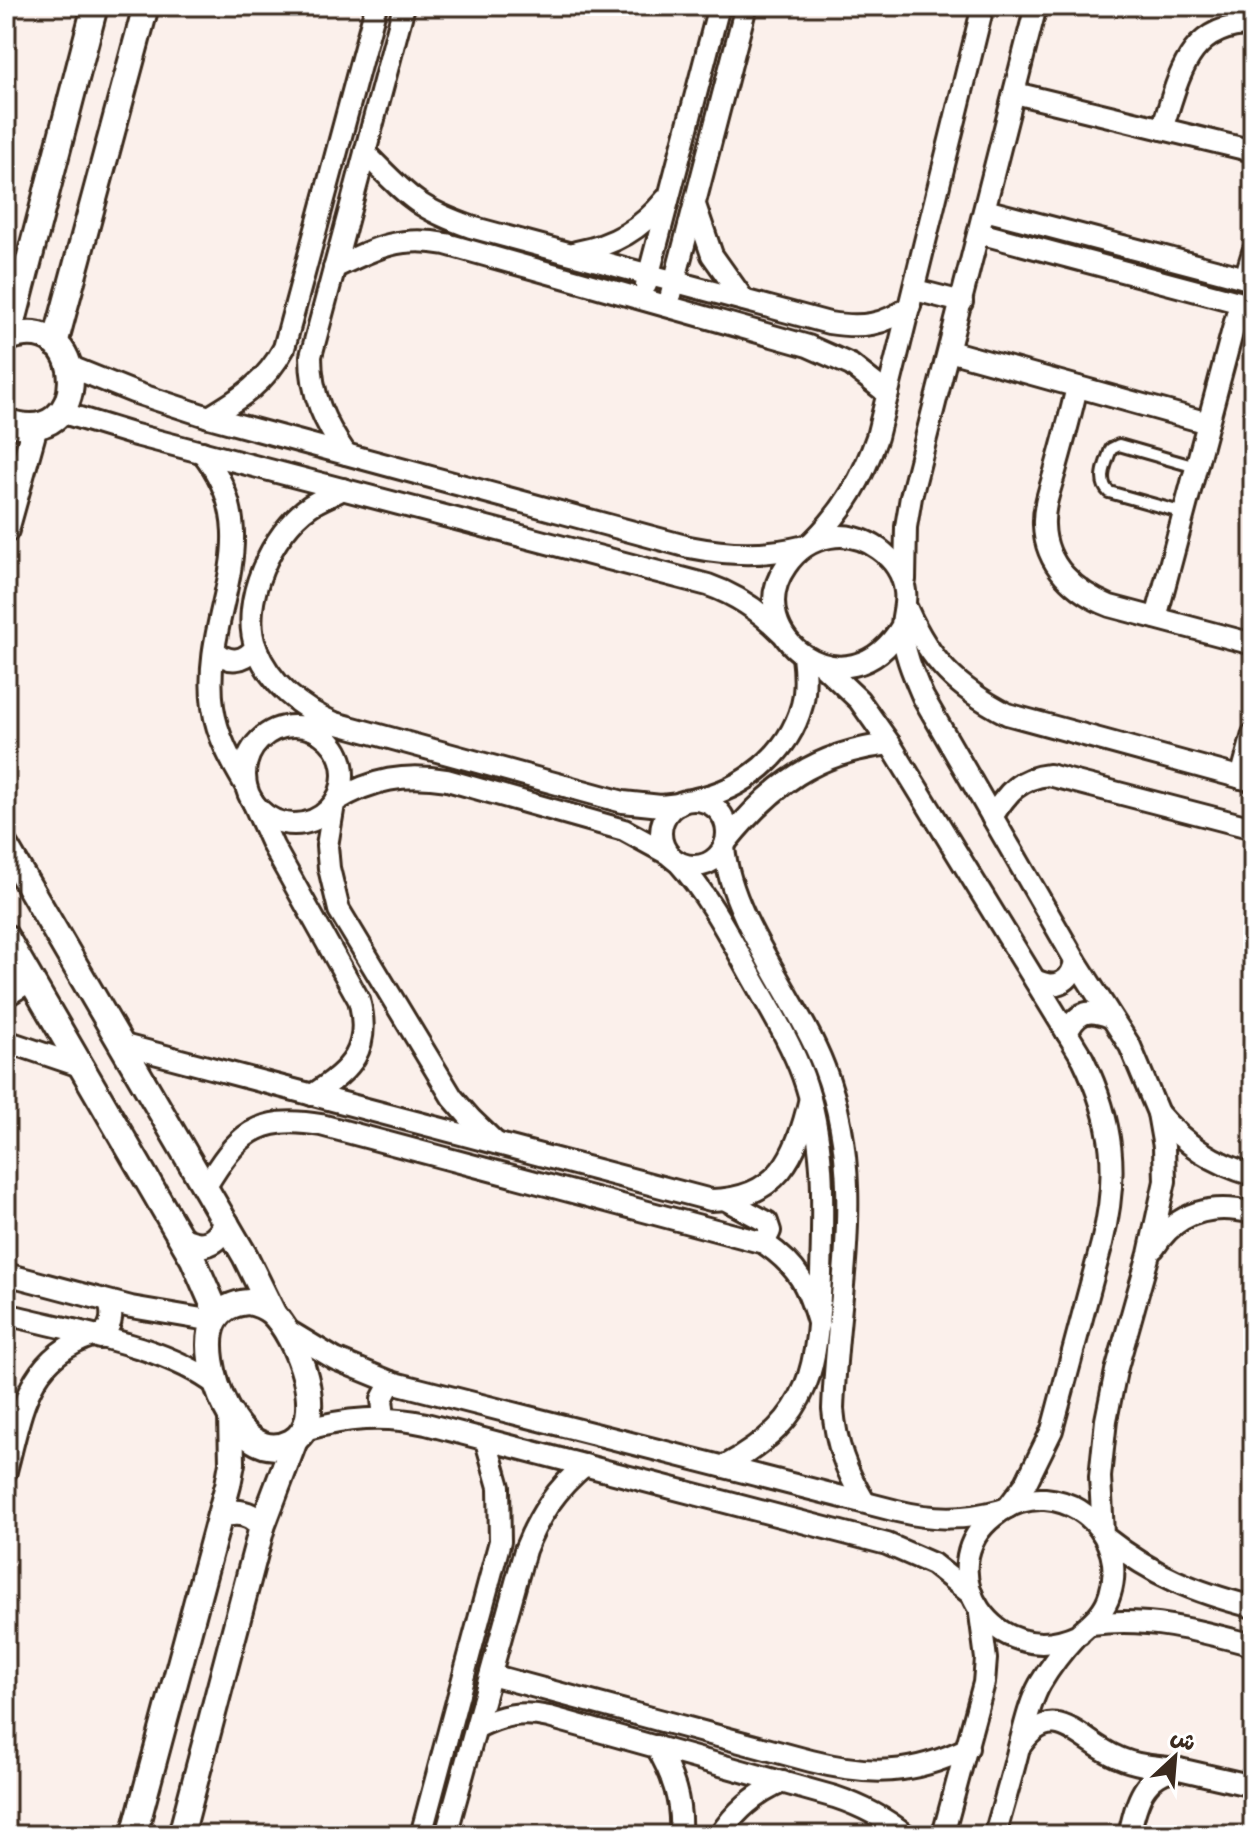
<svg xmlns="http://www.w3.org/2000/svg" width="1259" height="1841" viewBox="0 0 1259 1841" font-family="'Playpen Sans','Playpen Sans Arabic',sans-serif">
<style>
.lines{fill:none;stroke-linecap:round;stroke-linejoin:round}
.service-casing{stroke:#3b2a1e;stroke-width:16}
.minor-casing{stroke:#3b2a1e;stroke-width:26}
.tertiary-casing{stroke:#3b2a1e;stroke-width:30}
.service{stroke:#fff;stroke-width:10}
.minor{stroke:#fff;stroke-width:20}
.tertiary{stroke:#fff;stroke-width:24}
</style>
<rect width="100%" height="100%" fill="#fbf0eb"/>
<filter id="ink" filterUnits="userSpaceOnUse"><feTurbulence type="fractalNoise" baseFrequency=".0125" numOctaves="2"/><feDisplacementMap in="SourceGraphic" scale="16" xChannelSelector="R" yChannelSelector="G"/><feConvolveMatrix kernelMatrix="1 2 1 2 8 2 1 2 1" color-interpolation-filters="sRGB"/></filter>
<g filter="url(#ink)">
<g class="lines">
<defs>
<path id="service" d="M1184,513L1109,492C1097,481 1106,463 1111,449L1119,445L1196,467"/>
<g id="minor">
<path d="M1015,93L1253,151"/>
<path d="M1162,129C1179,78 1187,24 1253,25"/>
<path d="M365,153C406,194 414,207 471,227L829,323C861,328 884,326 910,306"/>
<path d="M695,205L712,255L744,300"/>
<path d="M985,210L1253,280"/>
<path d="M979,233L1253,306"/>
<path d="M576,252C615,245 641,229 666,199"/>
<path d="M334,268C375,248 400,235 446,244L808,346L851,365L888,394"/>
<path d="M1245,278L1253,252"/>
<path d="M646,285L719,6"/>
<path d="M915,290L962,302"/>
<path d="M671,295L746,6"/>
<path d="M949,351L1208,423"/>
<path d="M71,367L133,392L209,417L689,547C730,555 765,556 805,546"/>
<path d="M1077,387C1071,413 1064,439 1057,464C1052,484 1043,505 1044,525C1045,565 1075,592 1110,606L1253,644"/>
<path d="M60,412L132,434L708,585C737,595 760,611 782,633"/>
<path d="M209,417C241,398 266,382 284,348L376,6"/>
<path d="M202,452C272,541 200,612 213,707C217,736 231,761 246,786"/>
<path d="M346,454C324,422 311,395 311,356L404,6"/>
<path d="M343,489C332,495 320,499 310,506C272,532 239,603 256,648C270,684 301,709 335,723L623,802L661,806L679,804"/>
<path d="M813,541C844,510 863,478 877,437L983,6"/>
<path d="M905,580L906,527L911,497L1036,6"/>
<path d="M907,609C930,661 957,688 1007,714L1253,781"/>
<path d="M1156,618L1240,303"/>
<path d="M902,626C847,718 738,634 786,566C796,551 811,540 830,537C864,531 901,557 905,591C907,604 902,615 902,627C903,651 914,676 923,697L1075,960L1130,1046L1158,1113L1164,1147L1165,1181L1149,1254L1116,1371L1106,1420L1100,1477L1103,1534"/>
<path d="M215,650C228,664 244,662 256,647"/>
<path d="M821,664L859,700L890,744L1083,1059C1114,1123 1119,1174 1102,1243L1052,1430L1026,1483L1008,1507"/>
<circle cx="294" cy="775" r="49"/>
<path d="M1241,778L1253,734"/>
<path d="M695,799C743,790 789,754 802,705C806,689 805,672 803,656"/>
<circle cx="694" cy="833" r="33"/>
<path d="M336,801C372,779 405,773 447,780L624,830L668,854"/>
<path d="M253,802L273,846L359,1000C372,1049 351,1071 312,1095"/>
<path d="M334,804L327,846L329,868L339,910L452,1097L471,1119L496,1143"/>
<path d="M992,817C1007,793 1019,778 1049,775L1253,828"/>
<path d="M726,842C772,785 816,752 890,744"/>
<path d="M724,847C731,921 797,997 824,1067C868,1180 837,1293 833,1409C836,1444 846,1471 864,1501"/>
<path d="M678,862C707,894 726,930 747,968C766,1003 789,1038 803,1076C826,1140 823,1207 821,1274C817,1368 814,1417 725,1466"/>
<path d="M1035,980C1055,990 1072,983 1075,960"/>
<path d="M6,996L20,987L26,973"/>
<path d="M1067,1033C1077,1012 1088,1008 1110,1017"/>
<path d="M6,1041L80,1066"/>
<path d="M120,1044L711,1200C778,1199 797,1156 810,1098"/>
<path d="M1158,1113C1185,1145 1213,1163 1253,1175"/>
<path d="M205,1188C237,1135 256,1114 321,1125L764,1243C799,1267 808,1286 819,1326"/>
<path d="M726,1200L767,1222L770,1231L764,1243"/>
<path d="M1154,1248C1177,1211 1213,1203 1253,1213"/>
<path d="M6,1274L131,1307L214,1321"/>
<path d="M6,1314C72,1331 166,1345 219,1387"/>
<path d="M282,1327L335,1359L391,1382L897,1511C934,1520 965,1520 1002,1510"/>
<path d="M100,1338C111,1327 114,1317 109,1302"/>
<path d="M384,1418L382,1399L391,1382"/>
<path d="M304,1430C346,1418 383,1415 426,1424L887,1544L933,1564L972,1595"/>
<path d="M6,1471C22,1412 26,1358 92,1336"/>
<path d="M1106,1538C1154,1576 1195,1592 1253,1607"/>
<path d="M1091,1624C1150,1617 1197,1630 1253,1645"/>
<path d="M491,1675L811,1761C870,1776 912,1775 968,1748"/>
<path d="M476,1728C501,1715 521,1711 549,1717L835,1797C862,1806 884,1817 906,1835"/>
<path d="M1021,1745C1054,1697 1081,1742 1117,1757C1137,1766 1157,1767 1179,1769"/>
<path d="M656,1746C673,1775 682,1801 680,1835"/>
<path d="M421,1835L500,1541L499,1487L486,1441"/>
<path d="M446,1835L525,1550C539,1515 556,1489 585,1465"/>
<path d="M720,1835C736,1810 756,1793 783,1782"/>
<path d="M943,1835L984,1683L986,1659L980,1614"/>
<path d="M995,1835C1003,1806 1012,1777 1019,1747C1025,1726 1029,1704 1040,1684C1050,1667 1062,1651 1076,1636C1090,1623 1104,1614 1110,1594C1116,1575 1114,1554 1104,1536C1092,1514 1069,1501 1045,1499C1026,1498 1009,1504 994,1516C927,1568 994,1674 1079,1634"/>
<path d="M1129,1835C1136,1805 1142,1773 1179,1769L1253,1786"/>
</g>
<g id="tertiary">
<path d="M9,337L95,6"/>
<path d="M6,339C90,304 95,455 6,421"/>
<path d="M55,344L146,6"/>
<path d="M6,530L35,426"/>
<path d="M6,847L245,1256L273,1313"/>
<path d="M6,937L193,1259L218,1316"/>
<path d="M182,1239C201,1250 218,1244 226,1223"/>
<path d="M249,1302C257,1304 264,1306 271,1312C296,1334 331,1421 291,1442C237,1470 197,1360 214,1323C220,1309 234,1303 249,1302Z"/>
<path d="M220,1516C236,1510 252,1512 262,1527"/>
<path d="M134,1835L228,1485L232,1463L231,1415"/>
<path d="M181,1835L262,1527L295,1440"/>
</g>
</defs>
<use href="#service" class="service-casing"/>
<use href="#minor" class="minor-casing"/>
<use href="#tertiary" class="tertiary-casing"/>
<use href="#service" class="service"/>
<use href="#minor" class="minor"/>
<use href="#tertiary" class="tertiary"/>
</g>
</g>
<rect width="1259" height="1841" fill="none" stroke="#fff" stroke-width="32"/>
<rect x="16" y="16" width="1227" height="1809" fill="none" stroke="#3b2a1e" stroke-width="3" filter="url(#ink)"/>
<g transform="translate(1175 1757) rotate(26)" stroke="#ffffff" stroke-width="6" paint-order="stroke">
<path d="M0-6L14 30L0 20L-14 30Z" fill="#3b2a1e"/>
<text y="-12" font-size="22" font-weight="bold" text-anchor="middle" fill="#3b2a1e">ش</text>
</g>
</svg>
